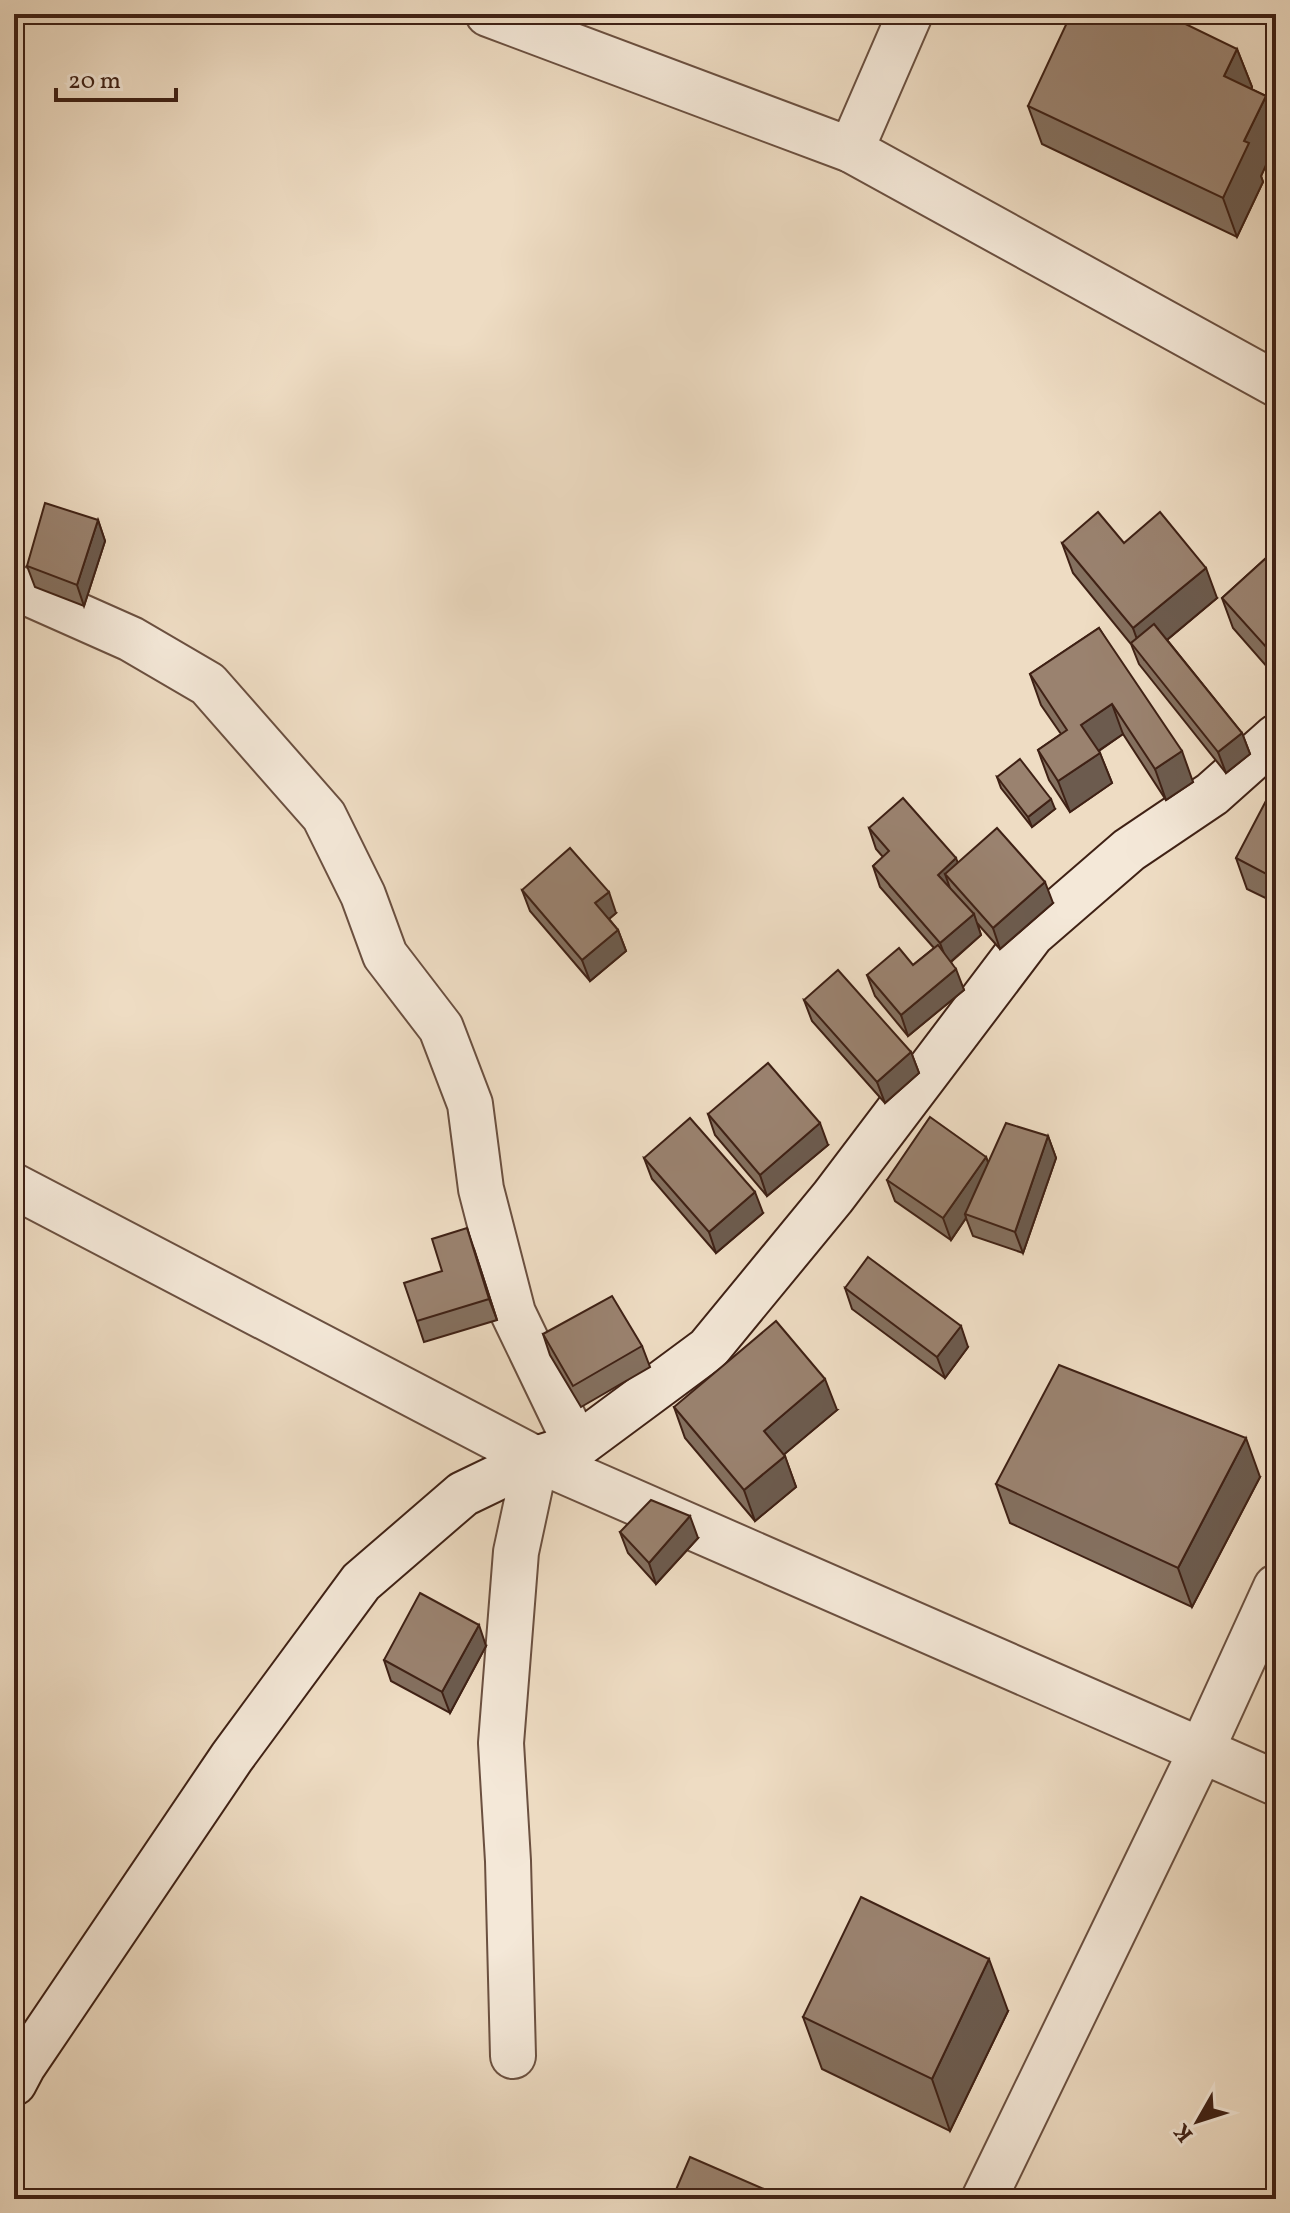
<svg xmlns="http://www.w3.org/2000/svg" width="1290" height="2213" viewBox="0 0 1290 2213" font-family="Vollkorn,serif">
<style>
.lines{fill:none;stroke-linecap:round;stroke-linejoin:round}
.street-casing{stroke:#6b5040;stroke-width:48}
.secondary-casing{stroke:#3f2115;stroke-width:48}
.street{stroke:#f4e8d8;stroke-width:44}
.secondary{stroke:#f4e8d8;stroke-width:44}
.wall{fill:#84705f;stroke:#3f2115;stroke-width:2}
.shaded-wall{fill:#6c5b4e;stroke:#3f2115;stroke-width:2}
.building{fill:#9a826f;stroke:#3f2115;stroke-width:2}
</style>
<rect width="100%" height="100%" fill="#eedcc3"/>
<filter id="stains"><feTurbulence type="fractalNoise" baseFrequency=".0025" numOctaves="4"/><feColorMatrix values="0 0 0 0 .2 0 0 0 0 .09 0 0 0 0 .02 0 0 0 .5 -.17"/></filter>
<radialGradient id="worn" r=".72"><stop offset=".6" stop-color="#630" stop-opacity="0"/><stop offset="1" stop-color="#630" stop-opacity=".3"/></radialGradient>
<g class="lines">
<defs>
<g id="street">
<path d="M488,14L851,150L1276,384"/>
<path d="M851,150L910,14"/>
<path d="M14,587L131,639L208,684L324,816L363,895L385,955L441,1028L470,1104L481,1189L513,1313L577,1446"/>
<path d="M14,1186L536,1459L1276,1783"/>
<path d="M513,2056L508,1861L501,1743L516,1552L536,1459"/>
<path d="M984,2199L1202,1749L1276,1587"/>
</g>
<path id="secondary" d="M14,2083L23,2066L232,1757L361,1582L463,1494L536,1459L577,1446L708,1349L833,1197L1032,934L1129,850L1212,794L1276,737"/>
</defs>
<use href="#street" class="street-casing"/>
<use href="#secondary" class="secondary-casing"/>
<use href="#street" class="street"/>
<use href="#secondary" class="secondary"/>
</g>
<g class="wall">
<path d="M1237,49L1252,87L1251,89L1266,96L1276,125V143L1261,176L1263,182L1237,237L1042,144L1028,106Z"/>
<path d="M98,520L105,541L84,606L35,587L27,566Z"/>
<path d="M1062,543L1217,598L1167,640L1242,733L1250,754L1226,773L1139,664L1131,644L1073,573Z"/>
<path d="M1276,549V677L1233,628L1222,598Z"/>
<path d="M1099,628L1193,782L1166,800L1123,734L1099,751L1112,783L1070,812L1049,780L1038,750L1061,734L1041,705L1030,674Z"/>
<path d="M997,777L1055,809L1032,827L1001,788Z"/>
<path d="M1276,802V903L1247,889L1236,858Z"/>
<path d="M869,828L958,862L1053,903L1000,949L977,923L981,935L951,962L964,990L908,1036L875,996L867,975L913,965L934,948L880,887L873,866L883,857L876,849Z"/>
<path d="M522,890L616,913L609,919L618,930L626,951L590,981L530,911Z"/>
<path d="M804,1000L911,1052L919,1073L885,1103L812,1021Z"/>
<path d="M708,1114L828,1145L767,1196L715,1135Z"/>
<path d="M1048,1136L1056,1158L1023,1253L973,1236L966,1218L951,1240L895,1201L887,1180L986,1157L988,1162Z"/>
<path d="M644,1158L763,1213L716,1253L652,1179Z"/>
<path d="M474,1249L497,1320L424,1342L417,1321L442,1271Z"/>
<path d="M845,1288L968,1347L945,1378L852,1309Z"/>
<path d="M543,1334L642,1346L650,1367L581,1407L550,1355Z"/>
<path d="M674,1407L837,1410L784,1454L796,1487L755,1521L685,1438Z"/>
<path d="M1260,1477L1192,1607L1010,1523L996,1484Z"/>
<path d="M620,1532L698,1538L656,1584L628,1553Z"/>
<path d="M486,1646L450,1713L391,1681L384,1660Z"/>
<path d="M1008,2011L950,2131L822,2069L803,2017Z"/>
</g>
<g class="shaded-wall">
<path d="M1237,49L1252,87L1238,115L1224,76Z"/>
<path d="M1266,96L1276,125V143L1261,176L1263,182L1237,237L1223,198L1244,141Z"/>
<path d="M98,520L105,541L84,606L77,585Z"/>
<path d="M1206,568L1217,598L1144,659L1133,628Z"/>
<path d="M1112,704L1123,734L1092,755L1081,725Z"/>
<path d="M1242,733L1250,754L1226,773L1218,752Z"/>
<path d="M1182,751L1193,782L1166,800L1155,769Z"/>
<path d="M1100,753L1112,783L1070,812L1058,781Z"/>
<path d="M1051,799L1055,809L1032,827L1028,817Z"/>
<path d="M956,858L964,879L945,874L951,891L938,875Z"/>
<path d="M1045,882L1053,903L1000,949L993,928Z"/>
<path d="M609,892L616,913L603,924L595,903Z"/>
<path d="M974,914L981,935L948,964L940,943Z"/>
<path d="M618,930L626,951L590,981L582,960Z"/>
<path d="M956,969L964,990L908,1036L901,1015Z"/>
<path d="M911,1052L919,1073L885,1103L877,1082Z"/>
<path d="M820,1123L828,1145L767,1196L760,1175Z"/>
<path d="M1048,1136L1056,1158L1023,1253L1015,1232Z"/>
<path d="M986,1157L994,1178L965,1214L966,1218L951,1240L943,1218Z"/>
<path d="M755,1192L763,1213L716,1253L709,1232Z"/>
<path d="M467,1228L474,1249L497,1320L489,1299Z"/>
<path d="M961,1326L968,1347L945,1378L937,1357Z"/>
<path d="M825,1379L837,1410L775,1462L764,1431Z"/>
<path d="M1246,1438L1260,1477L1192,1607L1178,1568Z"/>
<path d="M785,1456L796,1487L755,1521L744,1490Z"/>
<path d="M690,1516L698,1538L656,1584L649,1563Z"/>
<path d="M479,1625L486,1646L450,1713L442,1692Z"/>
<path d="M989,1959L1008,2011L950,2131L932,2079Z"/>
</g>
<g class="building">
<path d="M1071,14H1165L1237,49L1224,76L1266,96L1244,141L1249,143L1223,198L1028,106Z"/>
<path d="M45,503L98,520L77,585L27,566Z"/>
<path d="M1098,512L1124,543L1160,512L1206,568L1133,628L1062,543Z"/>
<path d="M1276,549V658L1222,598Z"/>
<path d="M1154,624L1242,733L1218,752L1131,643Z"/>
<path d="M1099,628L1182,751L1155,769L1112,704L1081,725L1100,753L1058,781L1038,750L1067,730L1030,674Z"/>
<path d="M1020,759L1051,799L1028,817L997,777Z"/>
<path d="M1268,797L1276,802V879L1236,858Z"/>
<path d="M903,798L956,858L938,875L974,914L940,943L873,866L889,851L869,828Z"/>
<path d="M997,828L1045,882L993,928L945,874Z"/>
<path d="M570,848L609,892L595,903L618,930L582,960L522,890Z"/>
<path d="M938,945L956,969L901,1015L867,975L899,948L913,965Z"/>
<path d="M838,970L911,1052L877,1082L804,1000Z"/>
<path d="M768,1063L820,1123L760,1175L708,1114Z"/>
<path d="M930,1117L986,1157L943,1218L887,1180Z"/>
<path d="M690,1118L755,1192L709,1232L644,1158Z"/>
<path d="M1006,1123L1048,1136L1015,1232L965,1214Z"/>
<path d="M467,1228L489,1299L417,1321L404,1283L442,1271L432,1239Z"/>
<path d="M868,1257L961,1326L937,1357L845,1288Z"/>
<path d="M612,1296L642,1346L573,1386L543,1334Z"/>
<path d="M776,1321L825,1379L764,1431L785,1456L744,1490L674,1407Z"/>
<path d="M1059,1365L1246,1438L1178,1568L996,1484Z"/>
<path d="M651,1500L690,1516L649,1563L620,1532Z"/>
<path d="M420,1593L479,1625L442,1692L384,1660Z"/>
<path d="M861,1897L989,1959L932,2079L803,2017Z"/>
<path d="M690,2157L787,2199H672Z"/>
</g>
<rect width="1290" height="2213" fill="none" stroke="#eedcc3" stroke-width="48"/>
<rect x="16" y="16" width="1258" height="2181" fill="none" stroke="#3f2115" stroke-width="4"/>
<rect x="24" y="24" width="1242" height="2165" fill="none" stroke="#3f2115" stroke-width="2"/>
<g transform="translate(1198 2121) rotate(231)" stroke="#f4e8d8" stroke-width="6" paint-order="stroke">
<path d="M0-6L14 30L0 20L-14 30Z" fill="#3f2115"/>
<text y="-12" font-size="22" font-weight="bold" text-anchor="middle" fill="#3f2115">K</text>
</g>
<path d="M56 88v12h120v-12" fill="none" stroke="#3f2115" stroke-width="4"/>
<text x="68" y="88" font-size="24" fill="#3f2115" stroke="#f4e8d8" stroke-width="6" paint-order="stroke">20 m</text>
<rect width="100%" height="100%" filter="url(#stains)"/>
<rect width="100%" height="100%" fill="url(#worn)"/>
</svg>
